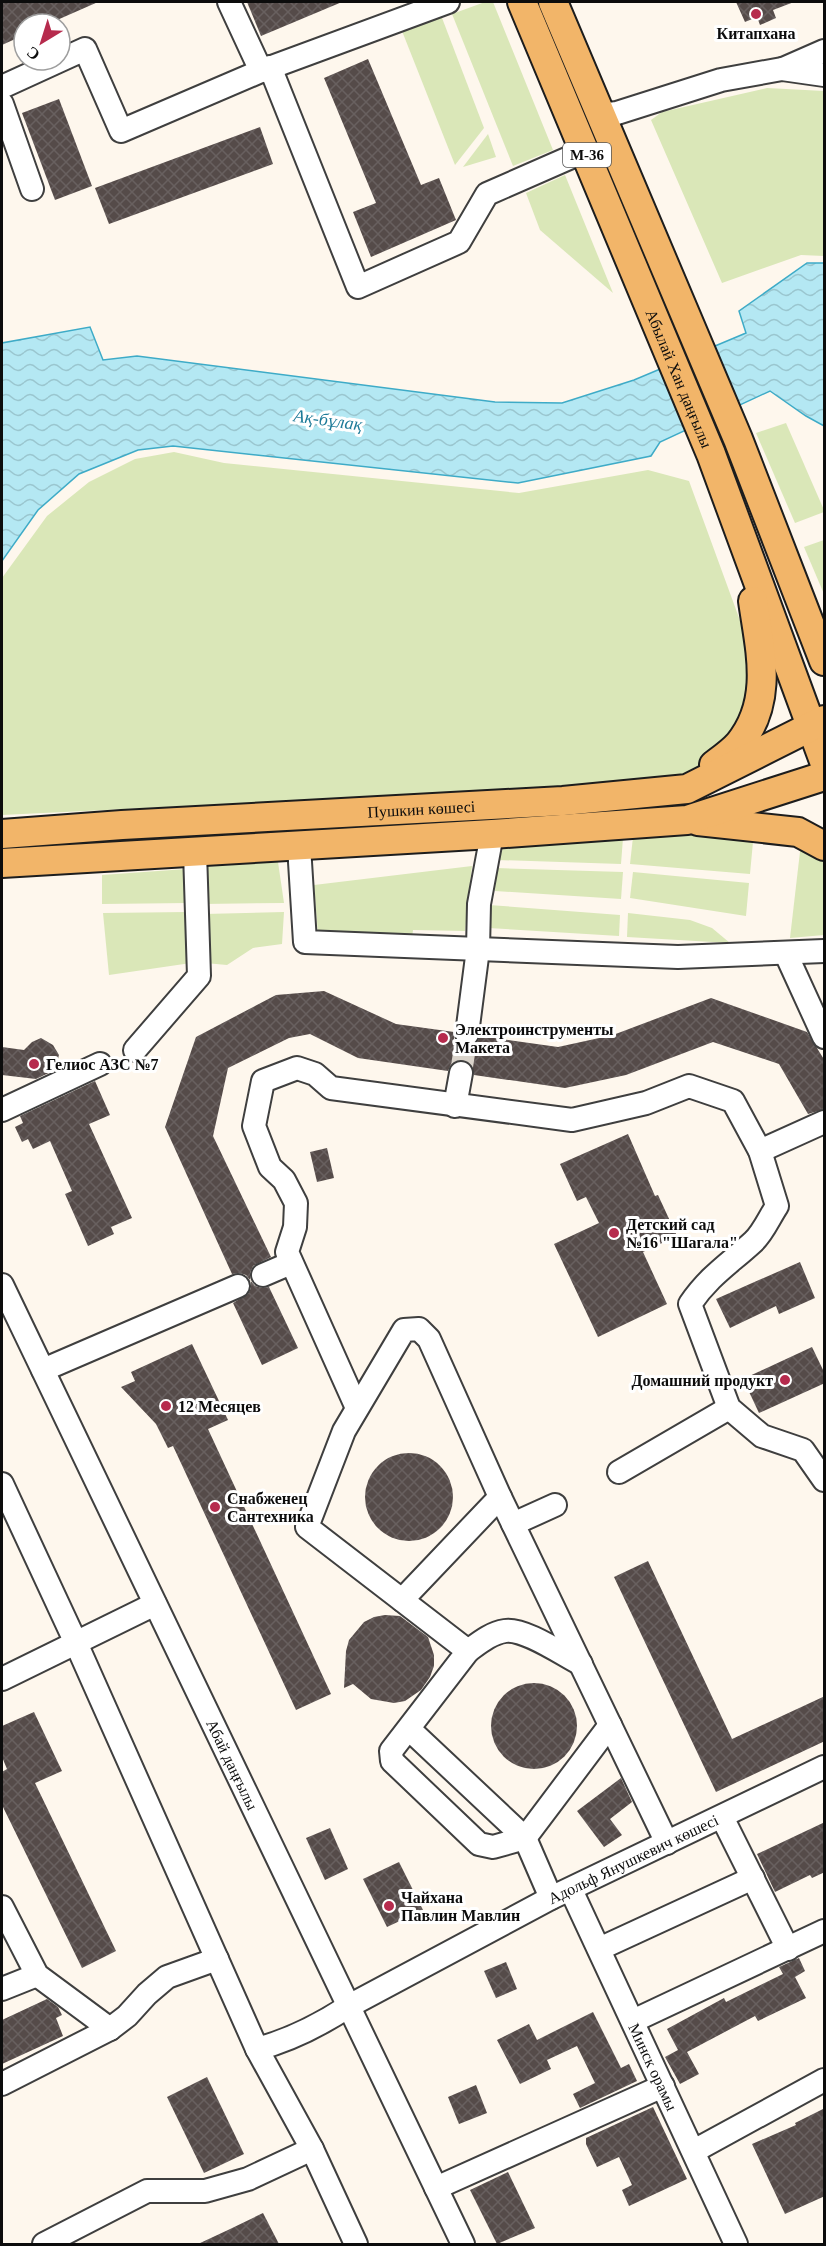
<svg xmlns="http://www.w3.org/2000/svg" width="826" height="2246" viewBox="0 0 826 2246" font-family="'Times New Roman',serif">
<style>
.grass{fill:#dae7b8}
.water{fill:url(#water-waves);stroke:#3eabc7;stroke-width:1.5}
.building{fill:url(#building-cross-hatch)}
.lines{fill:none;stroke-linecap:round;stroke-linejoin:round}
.minor-tunnel{stroke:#dad4cb;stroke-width:22;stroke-dasharray:22 11;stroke-linecap:butt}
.minor-casing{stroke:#3f3f3f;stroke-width:26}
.major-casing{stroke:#1d1d1d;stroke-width:32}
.minor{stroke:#fff;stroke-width:22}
.major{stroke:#f2b569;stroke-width:28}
.poi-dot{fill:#b62b4d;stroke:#fff;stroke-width:2}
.labels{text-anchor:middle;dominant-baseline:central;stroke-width:6;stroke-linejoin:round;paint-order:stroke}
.shield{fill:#fff;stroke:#555;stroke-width:1.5}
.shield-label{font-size:15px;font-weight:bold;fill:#0c0c0c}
.poi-label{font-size:16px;font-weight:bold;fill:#0c0c0c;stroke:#fff;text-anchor:start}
.street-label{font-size:16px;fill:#0c0c0c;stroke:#fff}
.water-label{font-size:18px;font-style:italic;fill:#1c7a98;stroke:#fff}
</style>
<defs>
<pattern id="water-waves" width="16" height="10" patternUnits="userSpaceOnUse" patternTransform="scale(1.5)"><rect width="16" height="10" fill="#b4e8f3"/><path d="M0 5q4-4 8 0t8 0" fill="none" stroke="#9ac6cf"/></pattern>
<pattern id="building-cross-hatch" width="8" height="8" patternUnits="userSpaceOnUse" patternTransform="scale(1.5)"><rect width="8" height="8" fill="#554b49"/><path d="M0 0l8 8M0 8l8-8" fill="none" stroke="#68605f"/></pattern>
</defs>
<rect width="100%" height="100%" fill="#fef7ed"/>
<g class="grass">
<path d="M485,2H493L553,150L513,166L452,14Z"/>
<path d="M439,10L484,128L455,165L400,26Z"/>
<path d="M767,88L824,91V256L801,255L722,283L651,120L662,112Z"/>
<path d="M488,134L496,157L463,167Z"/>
<path d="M565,175L613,293L540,230L526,193Z"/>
<path d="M786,423L824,510V512L795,523L756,433Z"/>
<path d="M174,452L224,463L519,493L648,470L689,481L757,667L738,736L685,782L2,815V578L47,516L89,482L135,459Z"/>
<path d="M824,540V594L804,547Z"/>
<path d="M754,831L750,874L630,864L633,837Z"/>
<path d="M623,838L621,864L497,860L499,848Z"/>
<path d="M801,843L824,854V935L790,938Z"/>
<path d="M278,862L284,903L203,904L202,867Z"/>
<path d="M472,866L465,931L413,930L412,938L318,934L314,885Z"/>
<path d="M496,868L623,872L621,899L495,891Z"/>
<path d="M186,869L188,903L102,904V875Z"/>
<path d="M633,872L749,883L746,916L630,898Z"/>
<path d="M489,905L620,915L619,936L488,928Z"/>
<path d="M187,912L191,963L109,975L103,913Z"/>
<path d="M284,912L282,944L253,948L227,965L205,963L204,914Z"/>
<path d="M628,913L690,920L712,928L730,943L627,937Z"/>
</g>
<path class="water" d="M807,263H824V426L806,416L770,391L660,442L651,456L518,483L173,446L138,450L79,474L38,510L2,561V343L90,327L103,360L137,356L495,402L562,403L634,380L746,333L739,311Z"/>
<g class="building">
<path d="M2,2H98L48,24H24V35L2,45Z"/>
<path d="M247,2H342L261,36Z"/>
<path d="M736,2H794L773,10L776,18L760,25L757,17L745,22Z"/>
<path d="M368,59L421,185L439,178L456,220L371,257L353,212L376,203L324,78Z"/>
<path d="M59,99L92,186L55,200L22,113Z"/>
<path d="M260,127L273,164L109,224L95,188Z"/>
<path d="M324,991L396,1024L454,1032V1039L458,1044L466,1047L477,1043L480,1036L558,1047L613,1035L711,998L807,1032L825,1061V1109L808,1114L779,1064L713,1042L626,1075L565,1088L474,1075L470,1063L463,1060L451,1064L448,1071L358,1058L310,1034L289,1038L228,1068L213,1136L271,1257L253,1266L250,1273V1280L255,1286L262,1288L269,1287L298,1348L262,1365L233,1303L248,1294L251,1288V1281L246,1275L239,1273L232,1274L165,1127L196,1037L276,995Z"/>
<path d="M41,1038L53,1045L59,1055L55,1070L36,1079L2,1075V1047L24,1050L32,1042Z"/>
<path d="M95,1081L110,1115L89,1124L132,1218L111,1227L114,1234L88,1246L65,1194L72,1191L50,1141L33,1149L28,1139L22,1142L15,1127L23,1123L20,1116Z"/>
<path d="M628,1134L655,1196L658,1195L677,1236L643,1252L667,1304L598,1337L554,1244L599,1223L586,1197L577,1201L560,1164Z"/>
<path d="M327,1148L334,1178L317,1182L310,1152Z"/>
<path d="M800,1262L815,1298L779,1314L776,1306L730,1328L716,1299Z"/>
<path d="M192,1344L228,1420L208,1429L331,1694L296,1710L173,1446L168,1448L156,1424L121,1387L135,1381L131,1372Z"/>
<path d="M812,1347L825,1374V1383L759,1413L743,1379Z"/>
<circle cx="409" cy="1497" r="44"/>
<path d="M648,1561L732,1739L825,1696V1741L716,1792L614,1577Z"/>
<path d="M385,1615L400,1616L428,1637L434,1655V1666L430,1677L421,1690L405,1701L394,1703L371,1699L353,1684L344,1688L346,1651L349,1640L364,1622L374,1617Z"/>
<circle cx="534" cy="1726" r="43"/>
<path d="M34,1712L62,1771L35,1783L116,1951L82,1968L2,1805V1772L7,1769L2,1757V1726Z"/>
<path d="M621,1778L632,1802L610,1819L622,1835L604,1847L577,1811Z"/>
<path d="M825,1822V1872L812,1878L810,1875L775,1892L757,1854Z"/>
<path d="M330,1828L348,1869L325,1880L306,1838Z"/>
<path d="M399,1862L423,1910L387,1927L363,1879Z"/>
<path d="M799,1958L805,1971L795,1977L806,1998L758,2021L755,2016L687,2052L699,2074L680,2084L665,2057L678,2050L667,2029L724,1998L726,2002L783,1974L779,1967Z"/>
<path d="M506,1962L517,1989L496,1998L484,1971Z"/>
<path d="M47,1999L58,2007L62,2015L56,2018L63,2036L2,2064V2020Z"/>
<path d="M593,2012L621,2068L629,2064L637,2081L580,2108L573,2094L595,2083L577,2046L547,2060L551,2069L520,2084L497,2040L529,2024L537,2040Z"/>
<path d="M207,2077L244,2154L204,2173L167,2097Z"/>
<path d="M476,2085L487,2113L459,2124L448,2097Z"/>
<path d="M653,2107L687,2179L629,2206L622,2190L632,2185L619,2157L597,2167L586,2144V2138Z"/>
<path d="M825,2108V2196L785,2214L752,2144L796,2125L795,2123Z"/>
<path d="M508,2172L535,2228L497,2244L470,2190Z"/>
<path d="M263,2213L279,2244H198L228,2230Z"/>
</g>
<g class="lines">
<path class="minor-tunnel" d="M461,1073L467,1034"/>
<defs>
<g id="minor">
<path d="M229,2L261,71"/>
<path d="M270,67L358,287L459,242L487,194L585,151"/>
<path d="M783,69L824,51"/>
<path d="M2,87L85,49L121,131L261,71L448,2"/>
<path d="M2,104L32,189"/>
<path d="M600,115L617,113L721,80L782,69L824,75"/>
<path d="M299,846L305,942L678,957L824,951"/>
<path d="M786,954L824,1037"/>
<path d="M467,1034L478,949L479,904L492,834"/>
<path d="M135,1050L199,976L195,852"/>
<path d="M455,1106L461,1073"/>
<path d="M2,1110L100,1064"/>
<path d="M760,1151L824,1122"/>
<path d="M263,1275L291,1263"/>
<path id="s1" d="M2,1285L463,2244"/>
<path d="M43,1370L238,1286"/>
<path d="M357,1408L287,1252L295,1227L296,1203L284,1180L270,1167L254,1126L263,1081L297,1068L315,1074L331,1088L572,1120L646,1103L689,1086L733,1101L760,1151L777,1206C769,1218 763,1233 753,1242C729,1264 709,1276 690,1304L729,1408L762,1436L803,1450L824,1480"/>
<path d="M619,1472L729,1408"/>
<path d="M2,1484L76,1643L257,2049L312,2149L356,2244"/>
<path d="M513,1524L555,1505"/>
<path d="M402,1600L500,1497"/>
<path d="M468,1651C479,1643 491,1633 505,1631C525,1628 563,1655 581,1664"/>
<path d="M2,1679L155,1604"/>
<path d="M409,1729L525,1838L610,1725"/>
<path d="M722,1817L788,1949"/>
<path id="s2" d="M571,1890L736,2244"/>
<path d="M551,1898L525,1838L493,1847L479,1844L392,1761L391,1751L468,1651L307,1527L344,1431L404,1330L419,1329L429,1339L500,1497L667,1843"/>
<path d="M2,1907L37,1975L110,2029"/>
<path d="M599,1949L753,1878"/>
<path d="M2,1989L37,1975"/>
<path d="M633,2021L824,1931"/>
<path id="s3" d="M257,2049C291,2040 320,2025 349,2006L551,1898L824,1767"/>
<path d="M2,2084L110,2029L127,2016L147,1994L167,1977L217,1959"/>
<path d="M694,2151L824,2080"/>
<path d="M436,2188L663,2086"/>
<path d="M44,2244L147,2191H205L248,2179L312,2149"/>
</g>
<g id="major">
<path id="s4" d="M522,2L711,454L824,761"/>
<path d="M553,2L738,439L824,661"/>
<path d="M714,765C722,759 732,752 739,744C774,701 760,650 753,601"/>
<path d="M698,821L798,832L824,846"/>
<path id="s5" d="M2,834L122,825L563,801L687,789L824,720"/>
<path d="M2,863L492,834L687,820L824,776"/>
</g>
</defs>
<use href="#minor" class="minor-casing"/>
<use href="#major" class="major-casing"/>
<use href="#minor" class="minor"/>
<use href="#major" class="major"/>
</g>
<g class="poi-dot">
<circle cx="756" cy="14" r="6"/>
<circle cx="443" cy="1038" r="6"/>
<circle cx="34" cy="1064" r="6"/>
<circle cx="614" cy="1233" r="6"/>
<circle cx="785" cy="1380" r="6"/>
<circle cx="166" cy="1406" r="6"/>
<circle cx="215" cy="1507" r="6"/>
<circle cx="389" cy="1906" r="6"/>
</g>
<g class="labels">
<rect class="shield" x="563" y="143" width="48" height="24" rx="4.5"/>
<g class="shield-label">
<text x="587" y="155">M-36</text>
</g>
<g class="poi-label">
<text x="756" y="33" text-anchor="middle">Китапхана</text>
<text x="455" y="1029">Электроинструменты<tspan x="455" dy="18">Макета</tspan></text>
<text x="46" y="1064">Гелиос АЗС №7</text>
<text x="626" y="1224">Детский сад<tspan x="626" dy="18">№16 "Шагала"</tspan></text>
<text x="773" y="1380" text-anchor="end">Домашний продукт</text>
<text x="178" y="1406">12 Месяцев</text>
<text x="227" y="1498">Снабженец<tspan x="227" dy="18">Сантехника</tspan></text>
<text x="401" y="1897">Чайхана<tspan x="401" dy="18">Павлин Мавлин</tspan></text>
</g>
<g class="street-label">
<text stroke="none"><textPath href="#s4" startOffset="408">Абылай Хан даңғылы</textPath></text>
<text stroke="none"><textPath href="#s5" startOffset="420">Пушкин көшесі</textPath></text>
<text stroke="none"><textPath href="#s1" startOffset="532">Абай даңғылы</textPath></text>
<text stroke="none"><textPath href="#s3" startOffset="422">Адольф Янушкевич көшесі</textPath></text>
<text stroke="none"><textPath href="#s2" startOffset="195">Минск орамы</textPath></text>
</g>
<g class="water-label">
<text transform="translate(328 420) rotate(8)">Ақ-бұлақ</text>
</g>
</g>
<rect width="826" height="2246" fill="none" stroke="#0c0c0c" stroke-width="6"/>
<g transform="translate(42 42) rotate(218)"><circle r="28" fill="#ffffff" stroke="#9e9e9e" stroke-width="1.5"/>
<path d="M0-4.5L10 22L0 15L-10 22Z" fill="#b62b4d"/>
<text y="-9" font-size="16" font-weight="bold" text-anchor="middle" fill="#0c0c0c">С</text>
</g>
</svg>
